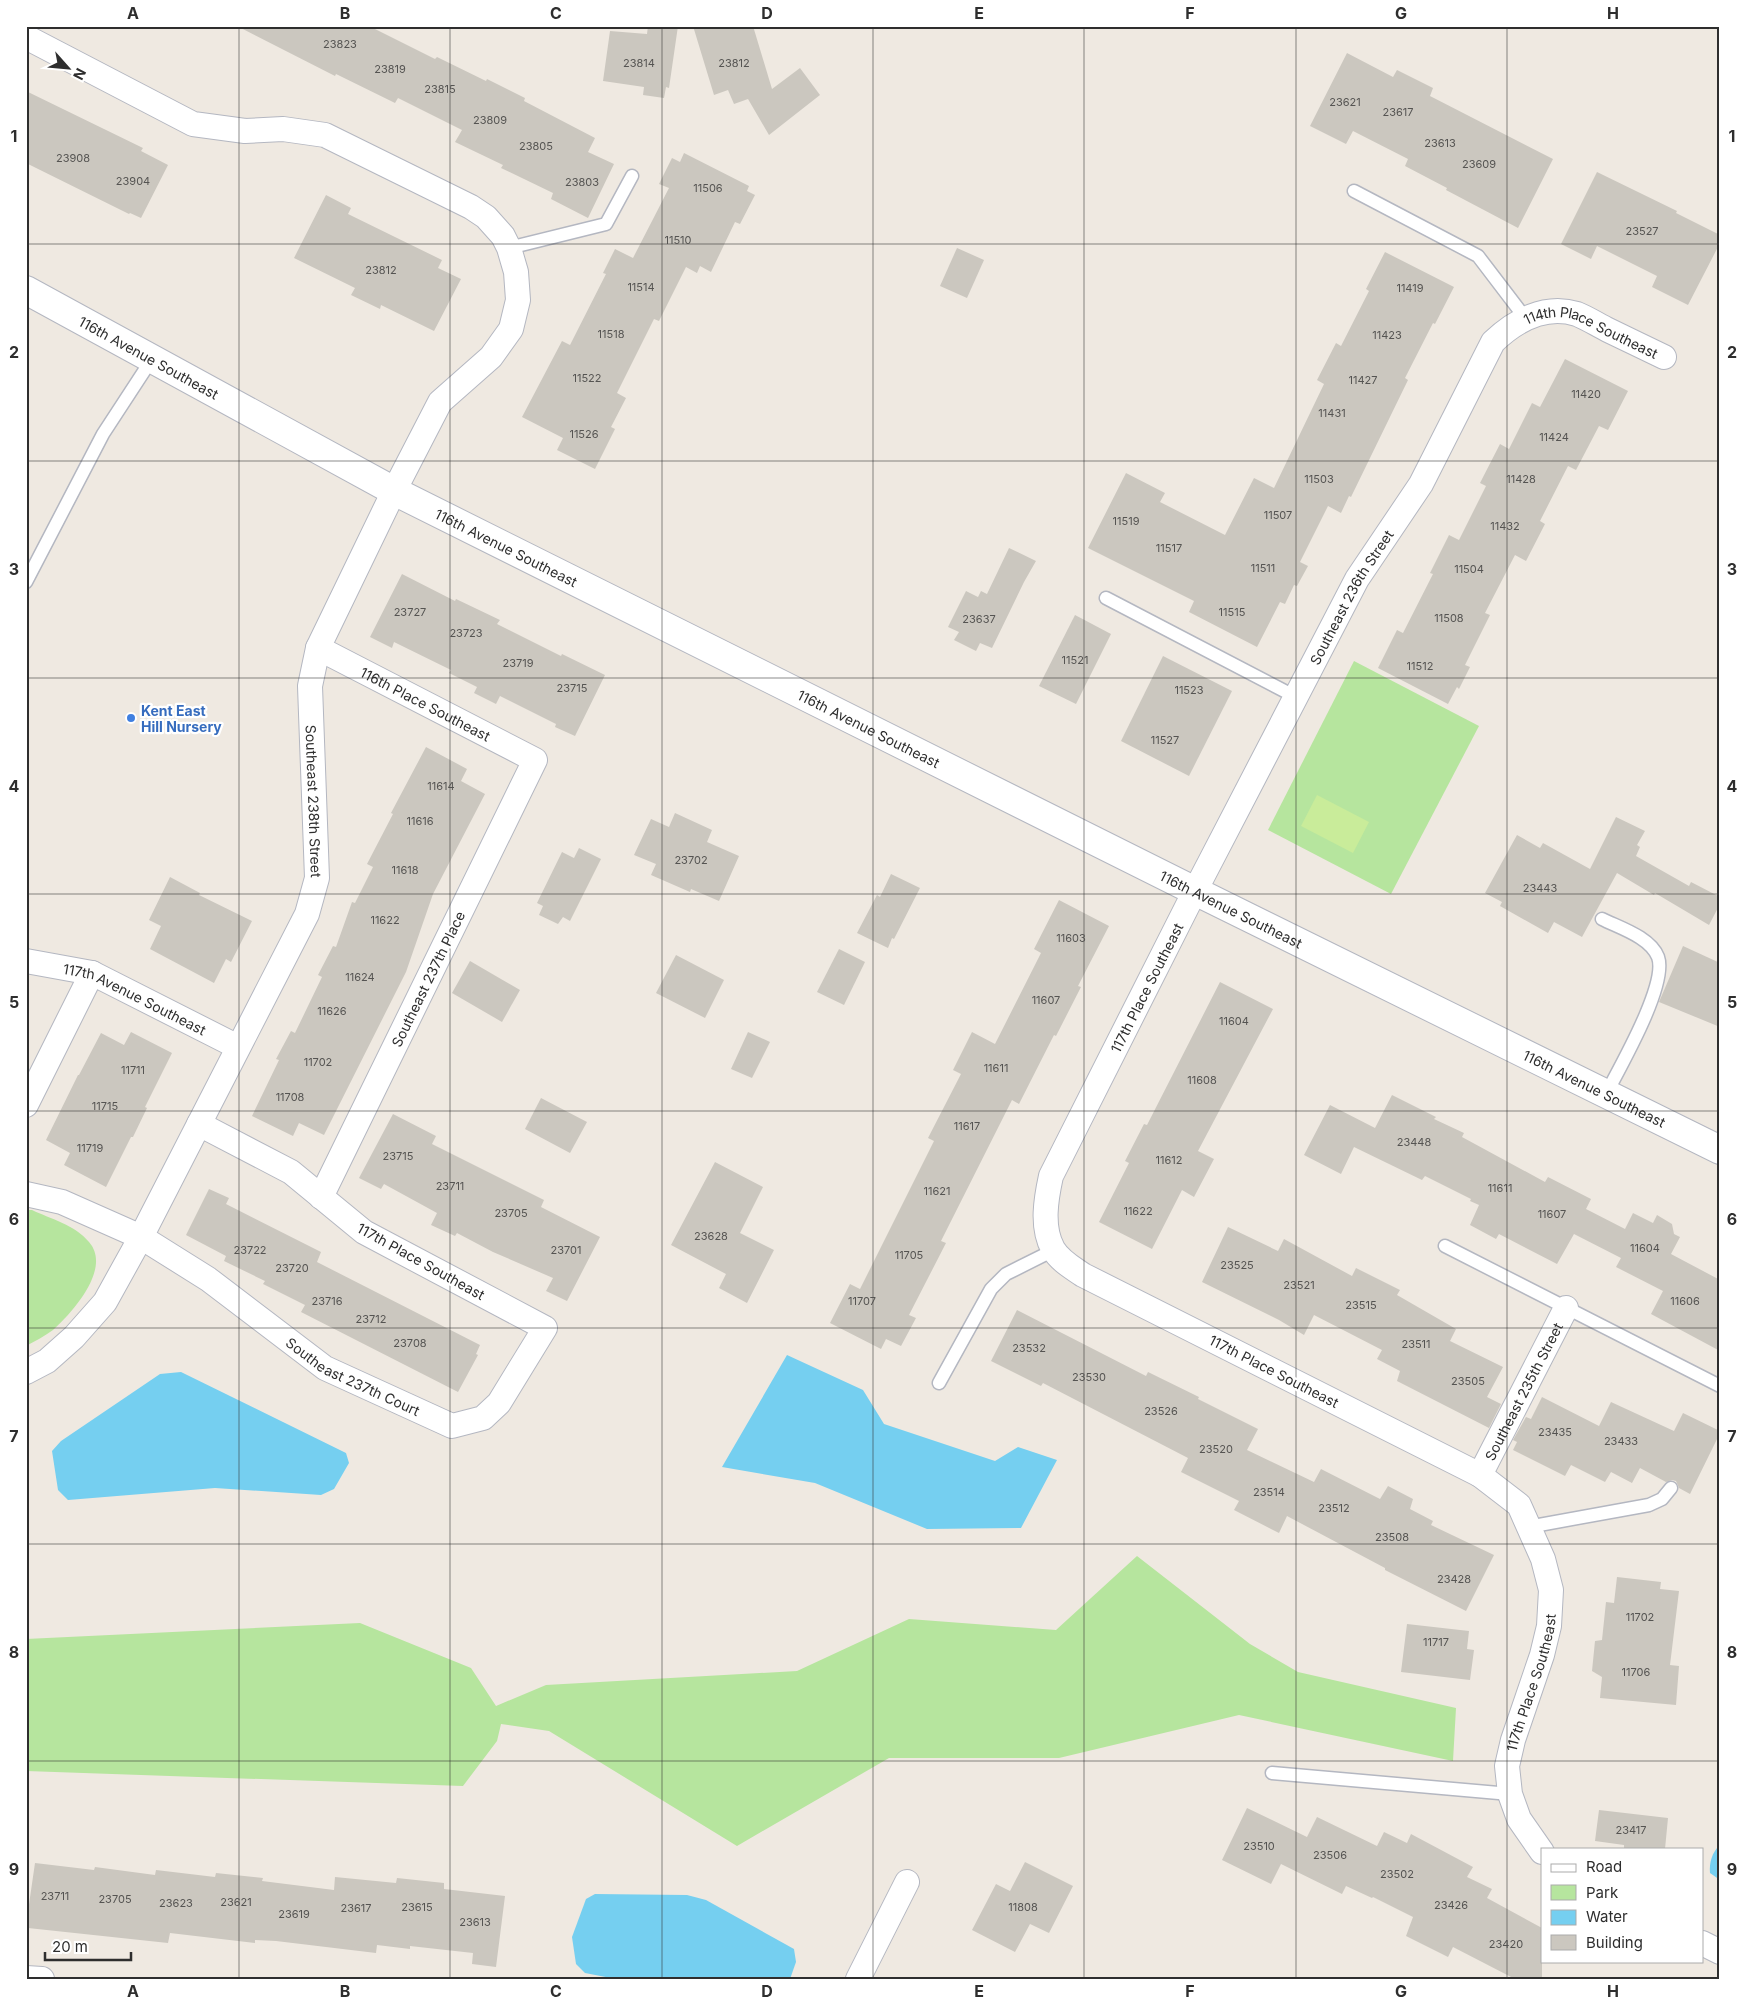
<svg xmlns="http://www.w3.org/2000/svg" width="1746" height="2005" viewBox="0 0 1746 2005" font-family="Inter,sans-serif">
<style>
.green{fill:#b6e59e}
.pitch{fill:#c9ec9a}
.water{fill:#75cff0}
.building{fill:#cbc7bf}
.lines{fill:none;stroke-linecap:round;stroke-linejoin:round}
.lane-casing{stroke:#b4b7c1;stroke-width:15}
.street-casing{stroke:#b4b7c1;stroke-width:26}
.secondary-casing{stroke:#b4b7c1;stroke-width:30}
.lane{stroke:#fff;stroke-width:12}
.street{stroke:#fff;stroke-width:24}
.secondary{stroke:#fff;stroke-width:28}
.grid{fill:none;stroke:#2e2e2e;stroke-width:1;stroke-opacity:0.55}
.shop-dot{fill:#3f7fe0;stroke:#fff;stroke-width:2}
.labels{text-anchor:middle;dominant-baseline:central;stroke-width:4.5;stroke-linejoin:round;paint-order:stroke}
.number-label{font-size:11px;fill:#555452}
.street-label{font-size:14px;fill:#2e2e2e;stroke:#fff}
.shop-label{font-size:14px;font-weight:bold;fill:#366cbe;stroke:#fff;text-anchor:start}
.neatline{fill:none;stroke:#2e2e2e;stroke-width:2}
.grid-label{font-size:16px;text-anchor:middle;font-weight:bold;fill:#2e2e2e}
</style>
<rect width="100%" height="100%" fill="#efe9e1"/>
<g class="green">
<path d="M1354,661L1479,726L1391,894L1268,830Z"/>
<path d="M26,1210H32C51,1219 75,1225 89,1242C112,1268 73,1312 53,1330C45,1336 35,1341 26,1346Z"/>
<path d="M1137,1556L1250,1644L1298,1672L1456,1708L1453,1761L1239,1715L1059,1758H889L737,1846L549,1731L501,1724L497,1741L463,1786L26,1771V1639L360,1623L471,1668L496,1706L546,1685L797,1671L909,1619L1056,1630Z"/>
</g>
<path class="pitch" d="M1317,795L1369,822L1353,853L1301,826Z"/>
<g class="water">
<path d="M787,1355L863,1390L884,1424L995,1461L1018,1447L1057,1460L1021,1528L927,1529L815,1483L722,1467Z"/>
<path d="M181,1372L346,1453L349,1463L334,1489L321,1495L215,1488L68,1500L58,1490L52,1451L61,1441L160,1374Z"/>
<path d="M1720,1845V1880L1710,1873C1709,1863 1712,1852 1720,1845Z"/>
<path d="M595,1894L687,1895L706,1900L794,1949L796,1962L790,1979H616L585,1973L576,1964L572,1937L586,1899Z"/>
</g>
<g class="building">
<path d="M237,26H369L435,59L437,57L486,81L487,79L525,98L524,101L595,138L588,152L614,164L588,218L551,199L553,193L501,168L503,165L455,142L462,130L398,98L395,103L336,74L335,76Z"/>
<path d="M648,26H678L669,88L666,87L664,98L643,95L644,87L603,81L610,31L647,34Z"/>
<path d="M693,26H753L772,89L800,68L820,95L769,135L748,99L734,104L728,90L714,95Z"/>
<path d="M1347,53L1393,77L1397,70L1433,88L1430,96L1553,159L1518,228L1446,190L1447,188L1405,166L1408,159L1353,131L1346,144L1310,126Z"/>
<path d="M26,91L143,148L141,151L168,165L141,218L130,213L129,214L26,163Z"/>
<path d="M684,153L749,186L747,191L755,195L740,224L735,222L711,272L700,266L697,273L686,267L659,321L654,319L617,393L626,398L611,427L615,429L595,469L557,450L563,438L522,417L562,341L570,345L606,274L603,273L615,249L633,258L669,188L659,184L672,158L680,162Z"/>
<path d="M1597,172L1677,211L1676,213L1720,235V243L1688,305L1652,287L1657,276L1597,246L1591,259L1561,244Z"/>
<path d="M326,195L351,208L348,214L442,260L438,268L461,279L434,331L381,305L380,309L351,295L355,288L294,258Z"/>
<path d="M957,248L984,260L967,298L940,286Z"/>
<path d="M1385,252L1454,287L1435,324L1433,323L1405,378L1408,380L1351,497L1349,496L1341,513L1328,506L1300,562L1308,566L1297,586L1294,585L1285,604L1280,602L1257,647L1189,612L1194,601L1088,548L1126,473L1165,493L1160,502L1225,535L1254,478L1274,488L1324,384L1317,380L1336,343L1341,346L1369,291L1366,289Z"/>
<path d="M1565,359L1628,391L1608,430L1599,426L1576,470L1568,466L1540,521L1545,524L1526,561L1515,555L1485,613L1490,615L1465,665L1470,667L1459,689L1457,687L1448,704L1378,668L1397,630L1403,633L1433,574L1430,573L1449,535L1459,540L1486,486L1480,483L1500,444L1509,449L1532,403L1540,407Z"/>
<path d="M1009,548L1036,561L1024,582L992,648L980,643L976,651L954,640L959,632L948,627L966,591L978,597L981,591L987,594Z"/>
<path d="M402,574L455,601L456,599L500,620L497,624L561,656L562,654L605,675L575,736L555,727L556,724L500,696L496,704L474,693L477,687L449,673L451,670L394,642L392,648L370,637Z"/>
<path d="M1075,615L1111,634L1076,704L1039,686Z"/>
<path d="M1163,656L1232,691L1189,776L1121,741Z"/>
<path d="M426,747L467,769L461,781L485,794L433,894L406,972L324,1135L299,1123L293,1136L252,1116L279,1060L276,1059L291,1031L295,1033L322,977L318,975L333,946L336,947L352,902L355,903L373,867L367,864L393,814L391,813Z"/>
<path d="M675,813L712,830L707,842L739,856L719,901L691,889L690,892L651,875L656,864L634,855L651,819L669,827Z"/>
<path d="M1616,817L1645,831L1637,845L1640,847L1636,856L1689,886L1691,882L1720,897V904L1709,925L1655,893L1654,895L1617,873L1582,937L1554,922L1548,933L1500,906L1502,902L1485,893L1517,835L1540,848L1543,843L1590,869Z"/>
<path d="M579,848L601,859L570,921L563,917L558,924L539,915L543,906L537,903L562,852L574,858Z"/>
<path d="M891,874L920,888L894,939L892,938L888,948L857,933L877,895L880,897Z"/>
<path d="M170,877L200,893L199,895L252,921L231,962L226,959L214,983L150,949L161,926L149,920Z"/>
<path d="M1059,900L1109,926L1078,986L1081,987L1056,1036L1054,1035L1019,1104L1012,1100L941,1241L946,1243L909,1315L916,1318L901,1346L886,1339L881,1349L830,1323L850,1284L860,1289L934,1141L928,1138L961,1074L953,1070L972,1032L995,1044L1041,953L1034,949Z"/>
<path d="M1683,946L1720,963V1027L1659,1002Z"/>
<path d="M839,949L865,962L844,1005L817,992Z"/>
<path d="M676,955L724,980L705,1018L656,993Z"/>
<path d="M470,961L520,990L502,1022L452,993Z"/>
<path d="M1220,982L1273,1009L1198,1151L1214,1159L1194,1197L1182,1190L1152,1249L1099,1222L1129,1163L1125,1161L1144,1124L1147,1125Z"/>
<path d="M131,1032L172,1053L145,1107L147,1108L133,1137H131L106,1187L64,1165L70,1153L46,1140L78,1075H79L101,1033L124,1045Z"/>
<path d="M748,1032L770,1042L752,1078L731,1069Z"/>
<path d="M1392,1095L1436,1117L1434,1119L1464,1133L1462,1137L1545,1182L1548,1177L1591,1199L1586,1209L1625,1229L1633,1213L1653,1223L1657,1215L1672,1224L1674,1234L1680,1237L1671,1254L1720,1280V1351L1651,1314L1663,1291L1616,1267L1621,1258L1574,1234L1557,1264L1499,1234L1496,1239L1470,1225L1479,1205L1470,1201L1471,1199L1425,1176L1422,1180L1354,1147L1341,1174L1304,1155L1330,1105L1375,1128Z"/>
<path d="M541,1098L587,1122L570,1153L525,1129Z"/>
<path d="M393,1114L436,1136L432,1144L544,1200L541,1207L600,1237L567,1301L546,1291L553,1278L493,1252L457,1233L455,1236L431,1225L437,1213L384,1184L381,1189L359,1178Z"/>
<path d="M715,1162L763,1187L740,1233L774,1250L747,1303L719,1288L726,1274L671,1245Z"/>
<path d="M209,1189L229,1198L226,1204L321,1252L317,1262L480,1345L476,1354L478,1355L458,1392L301,1312L305,1305L263,1284L265,1281L224,1261L226,1256L186,1235Z"/>
<path d="M1228,1227L1278,1251L1284,1239L1352,1276L1356,1268L1400,1290L1397,1295L1456,1329L1450,1341L1503,1367L1487,1397L1501,1404L1489,1428L1397,1381L1400,1371L1377,1359L1382,1350L1314,1315L1304,1335L1279,1320L1202,1282Z"/>
<path d="M1017,1310L1146,1376L1148,1372L1199,1397L1198,1399L1258,1429L1247,1450L1314,1482L1321,1469L1380,1499L1388,1486L1413,1499L1410,1509L1433,1521L1431,1525L1494,1555L1466,1611L1385,1570V1568L1287,1516L1279,1533L1234,1510L1239,1501L1181,1472L1188,1458L1043,1383L1041,1386L991,1361Z"/>
<path d="M1542,1397L1599,1426L1611,1402L1674,1431L1683,1413L1720,1431V1433L1690,1494L1679,1488L1676,1481L1672,1480L1666,1482L1640,1468L1632,1483L1611,1472L1605,1482L1571,1465L1565,1476L1513,1450L1517,1442L1513,1440L1526,1417L1531,1419Z"/>
<path d="M1617,1577L1661,1582L1660,1589L1679,1591L1670,1665L1679,1666L1676,1705L1600,1698L1602,1677L1592,1671L1595,1641L1602,1640L1606,1602L1614,1603Z"/>
<path d="M1407,1624L1469,1631L1467,1649L1474,1650L1470,1680L1401,1672Z"/>
<path d="M1247,1808L1307,1837L1317,1817L1377,1846L1384,1832L1407,1843L1411,1834L1473,1867L1467,1877L1492,1889L1487,1898L1542,1928V1979H1515L1453,1947L1448,1957L1406,1936L1413,1917L1373,1897L1372,1898L1346,1886L1342,1894L1281,1864L1271,1884L1222,1860Z"/>
<path d="M1599,1810L1668,1818L1665,1849H1624V1845L1595,1841Z"/>
<path d="M1025,1862L1073,1886L1049,1933L1030,1924L1015,1952L972,1930L996,1884L1010,1891Z"/>
<path d="M35,1863L94,1870L95,1867L155,1875L156,1870L215,1877L216,1873L263,1878L262,1881L334,1890L335,1877L396,1883L397,1878L444,1883V1889L505,1896L496,1967L472,1964L473,1953L410,1946V1949L377,1945L376,1953L276,1941L255,1940V1943L170,1933L168,1943L28,1928L26,1925Z"/>
</g>
<g class="lines">
<defs>
<g id="lane">
<path d="M1354,191L1478,256L1526,319"/>
<path d="M509,248L606,224L632,176"/>
<path d="M26,582L103,434L152,359"/>
<path d="M1106,598L1296,697"/>
<path d="M1602,919C1620,928 1650,937 1658,957C1668,984 1620,1067 1606,1094"/>
<path d="M1445,1246L1720,1386"/>
<path d="M939,1383L991,1289L1006,1274L1054,1250"/>
<path d="M1528,1527L1649,1505L1662,1499L1671,1488"/>
<path d="M1272,1773L1510,1794"/>
</g>
<g id="street">
<path id="s1" d="M26,37L193,124L245,131L283,129L325,135L471,207L486,217L503,236L509,248L516,272L518,300L511,329L491,357L440,402L394,491L318,648L310,686L317,878L307,914L141,1237L105,1302L74,1337L47,1361L26,1372"/>
<path id="s2" d="M318,648L535,760L321,1197"/>
<path id="s3" d="M26,961L92,973L238,1047"/>
<path d="M26,1105L92,973"/>
<path id="s4" d="M26,1194L62,1202L141,1237L208,1279L325,1368L452,1426L483,1418L499,1403L545,1328L364,1232L291,1172L199,1124"/>
<path id="s5" d="M1480,1475L1566,1308"/>
<path id="s6" d="M1542,1852L1519,1819L1510,1794L1507,1766L1513,1740L1542,1655L1549,1626L1551,1590L1543,1559L1519,1505L1480,1475L1083,1275C1073,1268 1060,1261 1053,1249C1041,1227 1046,1199 1051,1176L1195,891L1357,579L1421,484L1493,342C1515,321 1545,304 1577,314C1587,318 1598,325 1608,330C1627,339 1645,348 1664,357"/>
<path d="M1702,1943L1720,1952"/>
<path d="M26,1978L42,1979"/>
<path d="M858,1979L907,1882"/>
</g>
<g id="secondary">
<path id="s7" d="M26,290L394,491L1195,891L1720,1150"/>
</g>
</defs>
<use href="#lane" class="lane-casing"/>
<use href="#street" class="street-casing"/>
<use href="#secondary" class="secondary-casing"/>
<use href="#lane" class="lane"/>
<use href="#street" class="street"/>
<use href="#secondary" class="secondary"/>
</g>
<path class="grid" d="M239,26V1979M450,26V1979M662,26V1979M873,26V1979M1084,26V1979M1296,26V1979M1507,26V1979M26,244H1720M26,461H1720M26,678H1720M26,894H1720M26,1111H1720M26,1328H1720M26,1544H1720M26,1761H1720"/>
<circle class="shop-dot" cx="131" cy="718" r="5"/>
<g class="labels">
<g class="number-label">
<text x="340" y="44">23823</text>
<text x="639" y="63">23814</text>
<text x="734" y="63">23812</text>
<text x="390" y="69">23819</text>
<text x="440" y="89">23815</text>
<text x="1345" y="102">23621</text>
<text x="1398" y="112">23617</text>
<text x="490" y="120">23809</text>
<text x="1440" y="143">23613</text>
<text x="536" y="146">23805</text>
<text x="73" y="158">23908</text>
<text x="1479" y="164">23609</text>
<text x="133" y="181">23904</text>
<text x="582" y="182">23803</text>
<text x="708" y="188">11506</text>
<text x="1642" y="231">23527</text>
<text x="678" y="240">11510</text>
<text x="381" y="270">23812</text>
<text x="641" y="287">11514</text>
<text x="1410" y="288">11419</text>
<text x="611" y="334">11518</text>
<text x="1387" y="335">11423</text>
<text x="587" y="378">11522</text>
<text x="1363" y="380">11427</text>
<text x="1586" y="394">11420</text>
<text x="1332" y="413">11431</text>
<text x="584" y="434">11526</text>
<text x="1554" y="437">11424</text>
<text x="1319" y="479">11503</text>
<text x="1521" y="479">11428</text>
<text x="1278" y="515">11507</text>
<text x="1126" y="521">11519</text>
<text x="1505" y="526">11432</text>
<text x="1169" y="548">11517</text>
<text x="1263" y="568">11511</text>
<text x="1469" y="569">11504</text>
<text x="410" y="612">23727</text>
<text x="1232" y="612">11515</text>
<text x="1449" y="618">11508</text>
<text x="979" y="619">23637</text>
<text x="466" y="633">23723</text>
<text x="1075" y="660">11521</text>
<text x="518" y="663">23719</text>
<text x="1420" y="666">11512</text>
<text x="572" y="688">23715</text>
<text x="1189" y="690">11523</text>
<text x="1165" y="740">11527</text>
<text x="441" y="786">11614</text>
<text x="420" y="821">11616</text>
<text x="691" y="860">23702</text>
<text x="405" y="870">11618</text>
<text x="1540" y="888">23443</text>
<text x="385" y="920">11622</text>
<text x="1071" y="938">11603</text>
<text x="360" y="977">11624</text>
<text x="1046" y="1000">11607</text>
<text x="332" y="1011">11626</text>
<text x="1234" y="1021">11604</text>
<text x="318" y="1062">11702</text>
<text x="996" y="1068">11611</text>
<text x="133" y="1070">11711</text>
<text x="1202" y="1080">11608</text>
<text x="290" y="1097">11708</text>
<text x="105" y="1106">11715</text>
<text x="967" y="1126">11617</text>
<text x="1414" y="1142">23448</text>
<text x="90" y="1148">11719</text>
<text x="398" y="1156">23715</text>
<text x="1169" y="1160">11612</text>
<text x="450" y="1186">23711</text>
<text x="1500" y="1188">11611</text>
<text x="937" y="1191">11621</text>
<text x="1138" y="1211">11622</text>
<text x="511" y="1213">23705</text>
<text x="1552" y="1214">11607</text>
<text x="711" y="1236">23628</text>
<text x="1645" y="1248">11604</text>
<text x="250" y="1250">23722</text>
<text x="566" y="1250">23701</text>
<text x="909" y="1255">11705</text>
<text x="1237" y="1265">23525</text>
<text x="292" y="1268">23720</text>
<text x="1299" y="1285">23521</text>
<text x="327" y="1301">23716</text>
<text x="862" y="1301">11707</text>
<text x="1685" y="1301">11606</text>
<text x="1361" y="1305">23515</text>
<text x="371" y="1319">23712</text>
<text x="410" y="1343">23708</text>
<text x="1416" y="1344">23511</text>
<text x="1029" y="1348">23532</text>
<text x="1089" y="1377">23530</text>
<text x="1468" y="1381">23505</text>
<text x="1161" y="1411">23526</text>
<text x="1555" y="1432">23435</text>
<text x="1621" y="1441">23433</text>
<text x="1216" y="1449">23520</text>
<text x="1269" y="1492">23514</text>
<text x="1334" y="1508">23512</text>
<text x="1392" y="1537">23508</text>
<text x="1454" y="1579">23428</text>
<text x="1640" y="1617">11702</text>
<text x="1436" y="1642">11717</text>
<text x="1636" y="1672">11706</text>
<text x="1631" y="1830">23417</text>
<text x="1259" y="1846">23510</text>
<text x="1330" y="1855">23506</text>
<text x="1397" y="1874">23502</text>
<text x="55" y="1896">23711</text>
<text x="115" y="1899">23705</text>
<text x="236" y="1902">23621</text>
<text x="176" y="1903">23623</text>
<text x="1451" y="1905">23426</text>
<text x="417" y="1907">23615</text>
<text x="1023" y="1907">11808</text>
<text x="356" y="1908">23617</text>
<text x="294" y="1914">23619</text>
<text x="475" y="1922">23613</text>
<text x="1506" y="1944">23420</text>
</g>
<g class="street-label">
<text stroke="none"><textPath href="#s6" startOffset="2032">114th Place Southeast</textPath></text>
<text stroke="none"><textPath href="#s7" startOffset="140">116th Avenue Southeast</textPath></text>
<text stroke="none"><textPath href="#s7" startOffset="545">116th Avenue Southeast</textPath></text>
<text stroke="none"><textPath href="#s6" startOffset="1629">Southeast 236th Street</textPath></text>
<text stroke="none"><textPath href="#s2" startOffset="121">116th Place Southeast</textPath></text>
<text stroke="none"><textPath href="#s7" startOffset="950">116th Avenue Southeast</textPath></text>
<text stroke="none"><textPath href="#s1" startOffset="1155">Southeast 238th Street</textPath></text>
<text stroke="none"><textPath href="#s7" startOffset="1355">116th Avenue Southeast</textPath></text>
<text transform="translate(428 979) rotate(-64)">Southeast 237th Place</text>
<text stroke="none"><textPath href="#s6" startOffset="1188">117th Place Southeast</textPath></text>
<text stroke="none"><textPath href="#s3" startOffset="116">117th Avenue Southeast</textPath></text>
<text stroke="none"><textPath href="#s7" startOffset="1760">116th Avenue Southeast</textPath></text>
<text transform="translate(421 1261) rotate(29)">117th Place Southeast</text>
<text transform="translate(1274 1371) rotate(27)">117th Place Southeast</text>
<text stroke="none"><textPath href="#s4" startOffset="378">Southeast 237th Court</textPath></text>
<text stroke="none"><textPath href="#s5" startOffset="94">Southeast 235th Street</textPath></text>
<text stroke="none"><textPath href="#s6" startOffset="182">117th Place Southeast</textPath></text>
</g>
<g class="shop-label">
<text x="141" y="710">Kent East<tspan x="141" dy="16">Hill Nursery</tspan></text>
</g>
</g>
<rect width="1746" height="2005" fill="none" stroke="#ffffff" stroke-width="55"/>
<rect x="1541" y="1848" width="162" height="115" fill="#ffffff" stroke="#ababab"/>
<rect x="1551" y="1864" width="25" height="8" fill="#ffffff" stroke="#ababab"/>
<text x="1586" y="1872" font-size="15" fill="#2e2e2e">Road</text>
<rect x="1551" y="1885" width="25" height="15" fill="#b6e59e" stroke="#ababab"/>
<text x="1586" y="1898" font-size="15" fill="#2e2e2e">Park</text>
<rect x="1551" y="1910" width="25" height="15" fill="#75cff0" stroke="#ababab"/>
<text x="1586" y="1922" font-size="15" fill="#2e2e2e">Water</text>
<rect x="1551" y="1935" width="25" height="15" fill="#cbc7bf" stroke="#ababab"/>
<text x="1586" y="1948" font-size="15" fill="#2e2e2e">Building</text>
<g transform="translate(68 68) rotate(117)" stroke="#ffffff" stroke-width="4" paint-order="stroke">
<path d="M0-4L9 19L0 12L-9 19Z" fill="#2e2e2e"/>
<text y="-8" font-size="14" font-weight="bold" text-anchor="middle" fill="#2e2e2e">N</text>
</g>
<path d="M45 1952v8h86v-8" fill="none" stroke="#2e2e2e" stroke-width="2.5"/>
<text x="52" y="1952" font-size="15" fill="#2e2e2e" stroke="#ffffff" stroke-width="4" paint-order="stroke">20 m</text>
<rect x="28" y="28" width="1690" height="1950" class="neatline"/>
<g class="grid-label">
<text x="133" y="19">A</text>
<text x="345" y="19">B</text>
<text x="556" y="19">C</text>
<text x="767" y="19">D</text>
<text x="979" y="19">E</text>
<text x="1190" y="19">F</text>
<text x="1401" y="19">G</text>
<text x="1613" y="19">H</text>
<text x="14" y="142">1</text>
<text x="1732" y="142">1</text>
<text x="14" y="358">2</text>
<text x="1732" y="358">2</text>
<text x="14" y="575">3</text>
<text x="1732" y="575">3</text>
<text x="14" y="792">4</text>
<text x="1732" y="792">4</text>
<text x="14" y="1008">5</text>
<text x="1732" y="1008">5</text>
<text x="14" y="1225">6</text>
<text x="1732" y="1225">6</text>
<text x="14" y="1442">7</text>
<text x="1732" y="1442">7</text>
<text x="14" y="1658">8</text>
<text x="1732" y="1658">8</text>
<text x="14" y="1875">9</text>
<text x="1732" y="1875">9</text>
<text x="133" y="1997">A</text>
<text x="345" y="1997">B</text>
<text x="556" y="1997">C</text>
<text x="767" y="1997">D</text>
<text x="979" y="1997">E</text>
<text x="1190" y="1997">F</text>
<text x="1401" y="1997">G</text>
<text x="1613" y="1997">H</text>
</g>
</svg>
